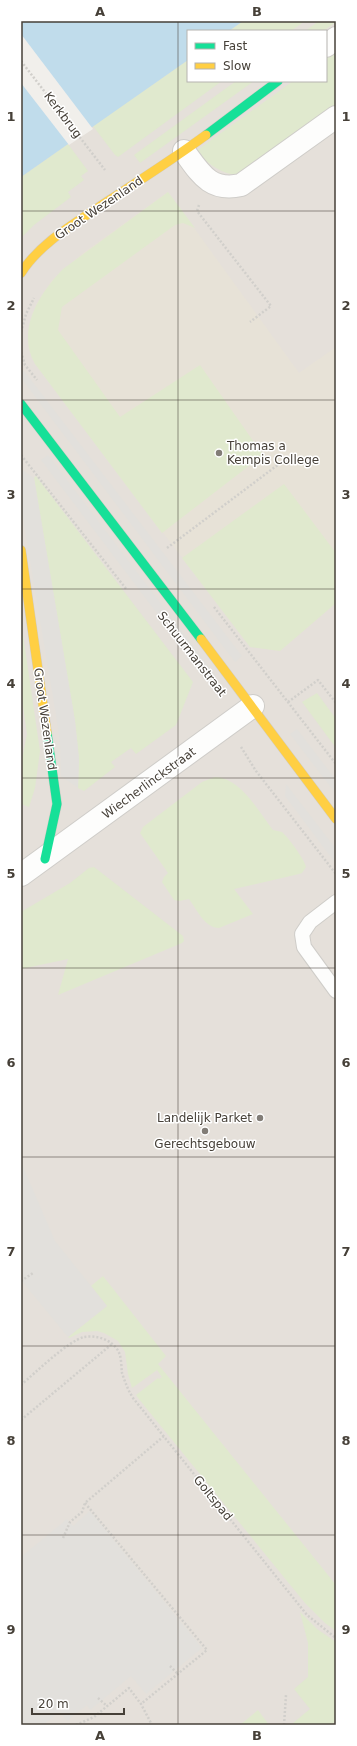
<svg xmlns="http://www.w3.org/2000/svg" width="357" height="1746" viewBox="0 0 357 1746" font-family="'DejaVu Sans',sans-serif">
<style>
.residential{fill:#e5e0da;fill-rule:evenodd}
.education{fill:#e7e2d7}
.green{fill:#e0e9ce}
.parking{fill:#e2e0dc}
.water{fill:#c0dceb}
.pier{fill:#f1efeb}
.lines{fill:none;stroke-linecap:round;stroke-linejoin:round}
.lane-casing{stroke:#cfcdc9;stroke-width:16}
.street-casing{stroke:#cfcdc9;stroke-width:24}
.fast-casing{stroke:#d1ccc4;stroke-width:10}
.slow-casing{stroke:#d1ccc4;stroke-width:10}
.path{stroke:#d1cfcb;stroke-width:2.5;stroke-dasharray:2 2;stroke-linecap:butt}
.lane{stroke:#fdfdfc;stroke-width:14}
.street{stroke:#fdfdfc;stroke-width:22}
.fast{stroke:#16e098;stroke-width:9}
.slow{stroke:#ffcf43;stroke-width:9}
.grid{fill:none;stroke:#464038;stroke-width:1;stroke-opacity:0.55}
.poi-dot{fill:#827d77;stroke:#fff;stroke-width:1.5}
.labels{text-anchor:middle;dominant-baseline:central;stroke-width:3;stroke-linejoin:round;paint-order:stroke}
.street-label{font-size:12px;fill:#464038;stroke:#fff}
.poi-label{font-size:12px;fill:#464038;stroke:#fff;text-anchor:start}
.neatline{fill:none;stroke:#464038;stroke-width:1.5}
.grid-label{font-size:13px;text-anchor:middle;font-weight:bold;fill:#464038}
</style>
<rect width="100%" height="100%" fill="#f1efeb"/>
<path class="residential" d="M21,21H336V1725H21ZM188,31H326V81H188Z"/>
<path class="education" d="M168,192L299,373L336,347V603L280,651L250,647L35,364L28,347V333L31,319L37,303L52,280L83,253Z"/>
<g class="green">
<path d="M243,21H305L291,31H229Z"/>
<path d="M319,21H336V22L323,31H305Z"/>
<path d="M336,50V106L245,173C227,179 213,166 199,156L196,151L293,81H326V57Z"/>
<path d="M188,60V81H222L118,157L115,155L93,126Z"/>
<path d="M236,81H254L140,163L134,155Z"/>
<path d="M68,144L88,171L81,176L84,180L68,192L71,197L34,225L21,238V177Z"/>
<path d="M168,192L195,228L183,223L175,225L62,307L58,330L120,417L200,365L263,455L162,533L35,364C16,330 39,294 63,269Z"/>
<path d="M36,476L193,682L176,725L136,754L131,748L111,762L115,767L84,791L78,788L79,759L75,721L34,478Z"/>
<path d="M284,484L336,553V603L280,651L250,647L182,558Z"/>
<path d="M21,621L40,751L35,788L29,807L21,804V764L27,734L21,692Z"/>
<path d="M317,693L336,719V748L302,702Z"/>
<path d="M215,777C241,778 258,811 273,830C276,831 279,831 282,832C288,837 305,860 306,867L302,873L299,874L234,889L253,914L219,928C205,928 197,910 189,899L179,901L174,900L162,882L164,877L168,873L140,833L143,827L202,782Z"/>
<path d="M94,867L183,936L184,941L182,943L58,995L68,959L21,969V912L70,883L89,868Z"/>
<path d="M103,1276L166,1356L158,1364L336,1585V1631L325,1623L305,1603L138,1398L136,1395L158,1378L159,1379L162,1377L157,1370L132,1388L128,1374L125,1352L118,1341L104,1333L97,1331L82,1332L69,1338L68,1337L107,1306L91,1286Z"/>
<path d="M300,1612L317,1629L336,1642V1721L331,1725H294L293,1723L310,1709L294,1689L308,1677V1643Z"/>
<path d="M258,1710L269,1725H240Z"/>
</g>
<g class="parking">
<path d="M21,370L25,372L242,656L235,662L21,378Z"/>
<path d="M48,455L216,676L209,682L41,460Z"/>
<path d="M21,469L34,478L75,721L79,759L78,788L61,776L60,742L56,715L21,507Z"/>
<path d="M297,729L336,780V794L290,734Z"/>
<path d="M286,784L336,849V864L285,796Z"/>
<path d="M21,1162L55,1241L107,1306L68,1337L21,1280Z"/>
<path d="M90,1511L202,1648L146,1694L131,1676L90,1710L87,1705L67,1721L60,1712L43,1725H21V1557L67,1519L73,1526Z"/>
</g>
<path class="water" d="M21,21H243L229,31H188V60L21,177Z"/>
<path class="pier" d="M21,34L93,129L69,145L21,83Z"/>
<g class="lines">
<defs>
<path id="lane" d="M336,902L310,922L302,934L304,947L336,991"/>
<g id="street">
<path d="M326,46L336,38"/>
<path d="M184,151C200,173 210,192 241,185L336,117"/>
<path d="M21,875L253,706"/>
</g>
<g id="fast">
<path d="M206,135L278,81"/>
<path d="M21,404L201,639"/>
<path d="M45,859L57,804L47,733"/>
</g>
<g id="slow">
<path d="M21,273C40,243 74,224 102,205C137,182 172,160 206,135"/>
<path d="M21,550L47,733"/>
<path d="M201,639L336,819"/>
</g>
</defs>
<use href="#lane" class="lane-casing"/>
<use href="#street" class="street-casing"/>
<use href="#fast" class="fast-casing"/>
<use href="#slow" class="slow-casing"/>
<g class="path">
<path d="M21,61L105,170"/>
<path d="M199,205L197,211L271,306L250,322"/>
<path d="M21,332L26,314L34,298"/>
<path d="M21,352L25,365L37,380"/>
<path d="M21,455L127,590"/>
<path d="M167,548L283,461"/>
<path d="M214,607L336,764"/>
<path d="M288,702L318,680L336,703"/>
<path d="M241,747L256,771L336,874"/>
<path d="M21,1281L33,1273"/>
<path d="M21,1385C35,1373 68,1341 84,1337C96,1335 110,1339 117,1349C122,1356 121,1366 122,1373C125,1382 128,1390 133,1398L307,1615L336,1638"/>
<path d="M21,1420L112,1344"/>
<path d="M85,1503L207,1650L141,1704"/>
<path d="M63,1538L70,1522L82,1512L85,1503L164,1436"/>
<path d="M170,1666L178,1674"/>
<path d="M98,1698L107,1706"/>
<path d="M76,1725L94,1717L129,1688L141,1704L152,1725"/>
<path d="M284,1725L286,1695"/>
</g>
<use href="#lane" class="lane"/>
<use href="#street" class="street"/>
<use href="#fast" class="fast"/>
<use href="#slow" class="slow"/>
</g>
<path class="grid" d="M178,21V1725M21,211H336M21,400H336M21,589H336M21,778H336M21,968H336M21,1157H336M21,1346H336M21,1535H336"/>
<g class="poi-dot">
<circle cx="219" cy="453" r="4"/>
<circle cx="260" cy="1118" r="4"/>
<circle cx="205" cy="1131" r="4"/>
</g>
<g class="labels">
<g class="street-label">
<text transform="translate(63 115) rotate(53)">Kerkbrug</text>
<text transform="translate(99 208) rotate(-34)">Groot Wezenland</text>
<text transform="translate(192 654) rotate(52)">Schuurmanstraat</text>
<text transform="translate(45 719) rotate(82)">Groot Wezenland</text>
<text transform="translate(149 783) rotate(-36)">Wiecherlinckstraat</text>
<text transform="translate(213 1498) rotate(51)">Goltspad</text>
</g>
<g class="poi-label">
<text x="227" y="446">Thomas a<tspan x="227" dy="14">Kempis College</tspan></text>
<text x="252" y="1118" text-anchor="end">Landelijk Parket</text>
<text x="205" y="1144" text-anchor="middle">Gerechtsgebouw</text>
</g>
</g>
<rect width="357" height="1746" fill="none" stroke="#ffffff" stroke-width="44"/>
<rect x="187" y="30" width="140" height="52" fill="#ffffff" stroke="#b5b3af"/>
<rect x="195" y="43" width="20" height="6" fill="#16e098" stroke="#b5b3af"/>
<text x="223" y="50" font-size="12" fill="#464038">Fast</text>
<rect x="195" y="63" width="20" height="6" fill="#ffcf43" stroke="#b5b3af"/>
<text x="223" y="70" font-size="12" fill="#464038">Slow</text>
<path d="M32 1708v6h92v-6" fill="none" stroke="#464038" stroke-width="2"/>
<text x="38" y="1708" font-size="12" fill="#464038" stroke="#ffffff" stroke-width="3" paint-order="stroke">20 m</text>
<rect x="22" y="22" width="313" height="1702" class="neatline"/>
<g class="grid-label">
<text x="100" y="16">A</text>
<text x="257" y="16">B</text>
<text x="11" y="121">1</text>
<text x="346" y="121">1</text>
<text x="11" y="310">2</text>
<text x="346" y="310">2</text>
<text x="11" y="499">3</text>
<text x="346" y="499">3</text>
<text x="11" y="688">4</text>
<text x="346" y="688">4</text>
<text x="11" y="878">5</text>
<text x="346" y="878">5</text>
<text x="11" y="1067">6</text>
<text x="346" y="1067">6</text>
<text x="11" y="1256">7</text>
<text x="346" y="1256">7</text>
<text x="11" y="1445">8</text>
<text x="346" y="1445">8</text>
<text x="11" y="1634">9</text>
<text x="346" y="1634">9</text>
<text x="100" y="1740">A</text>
<text x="257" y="1740">B</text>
</g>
</svg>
